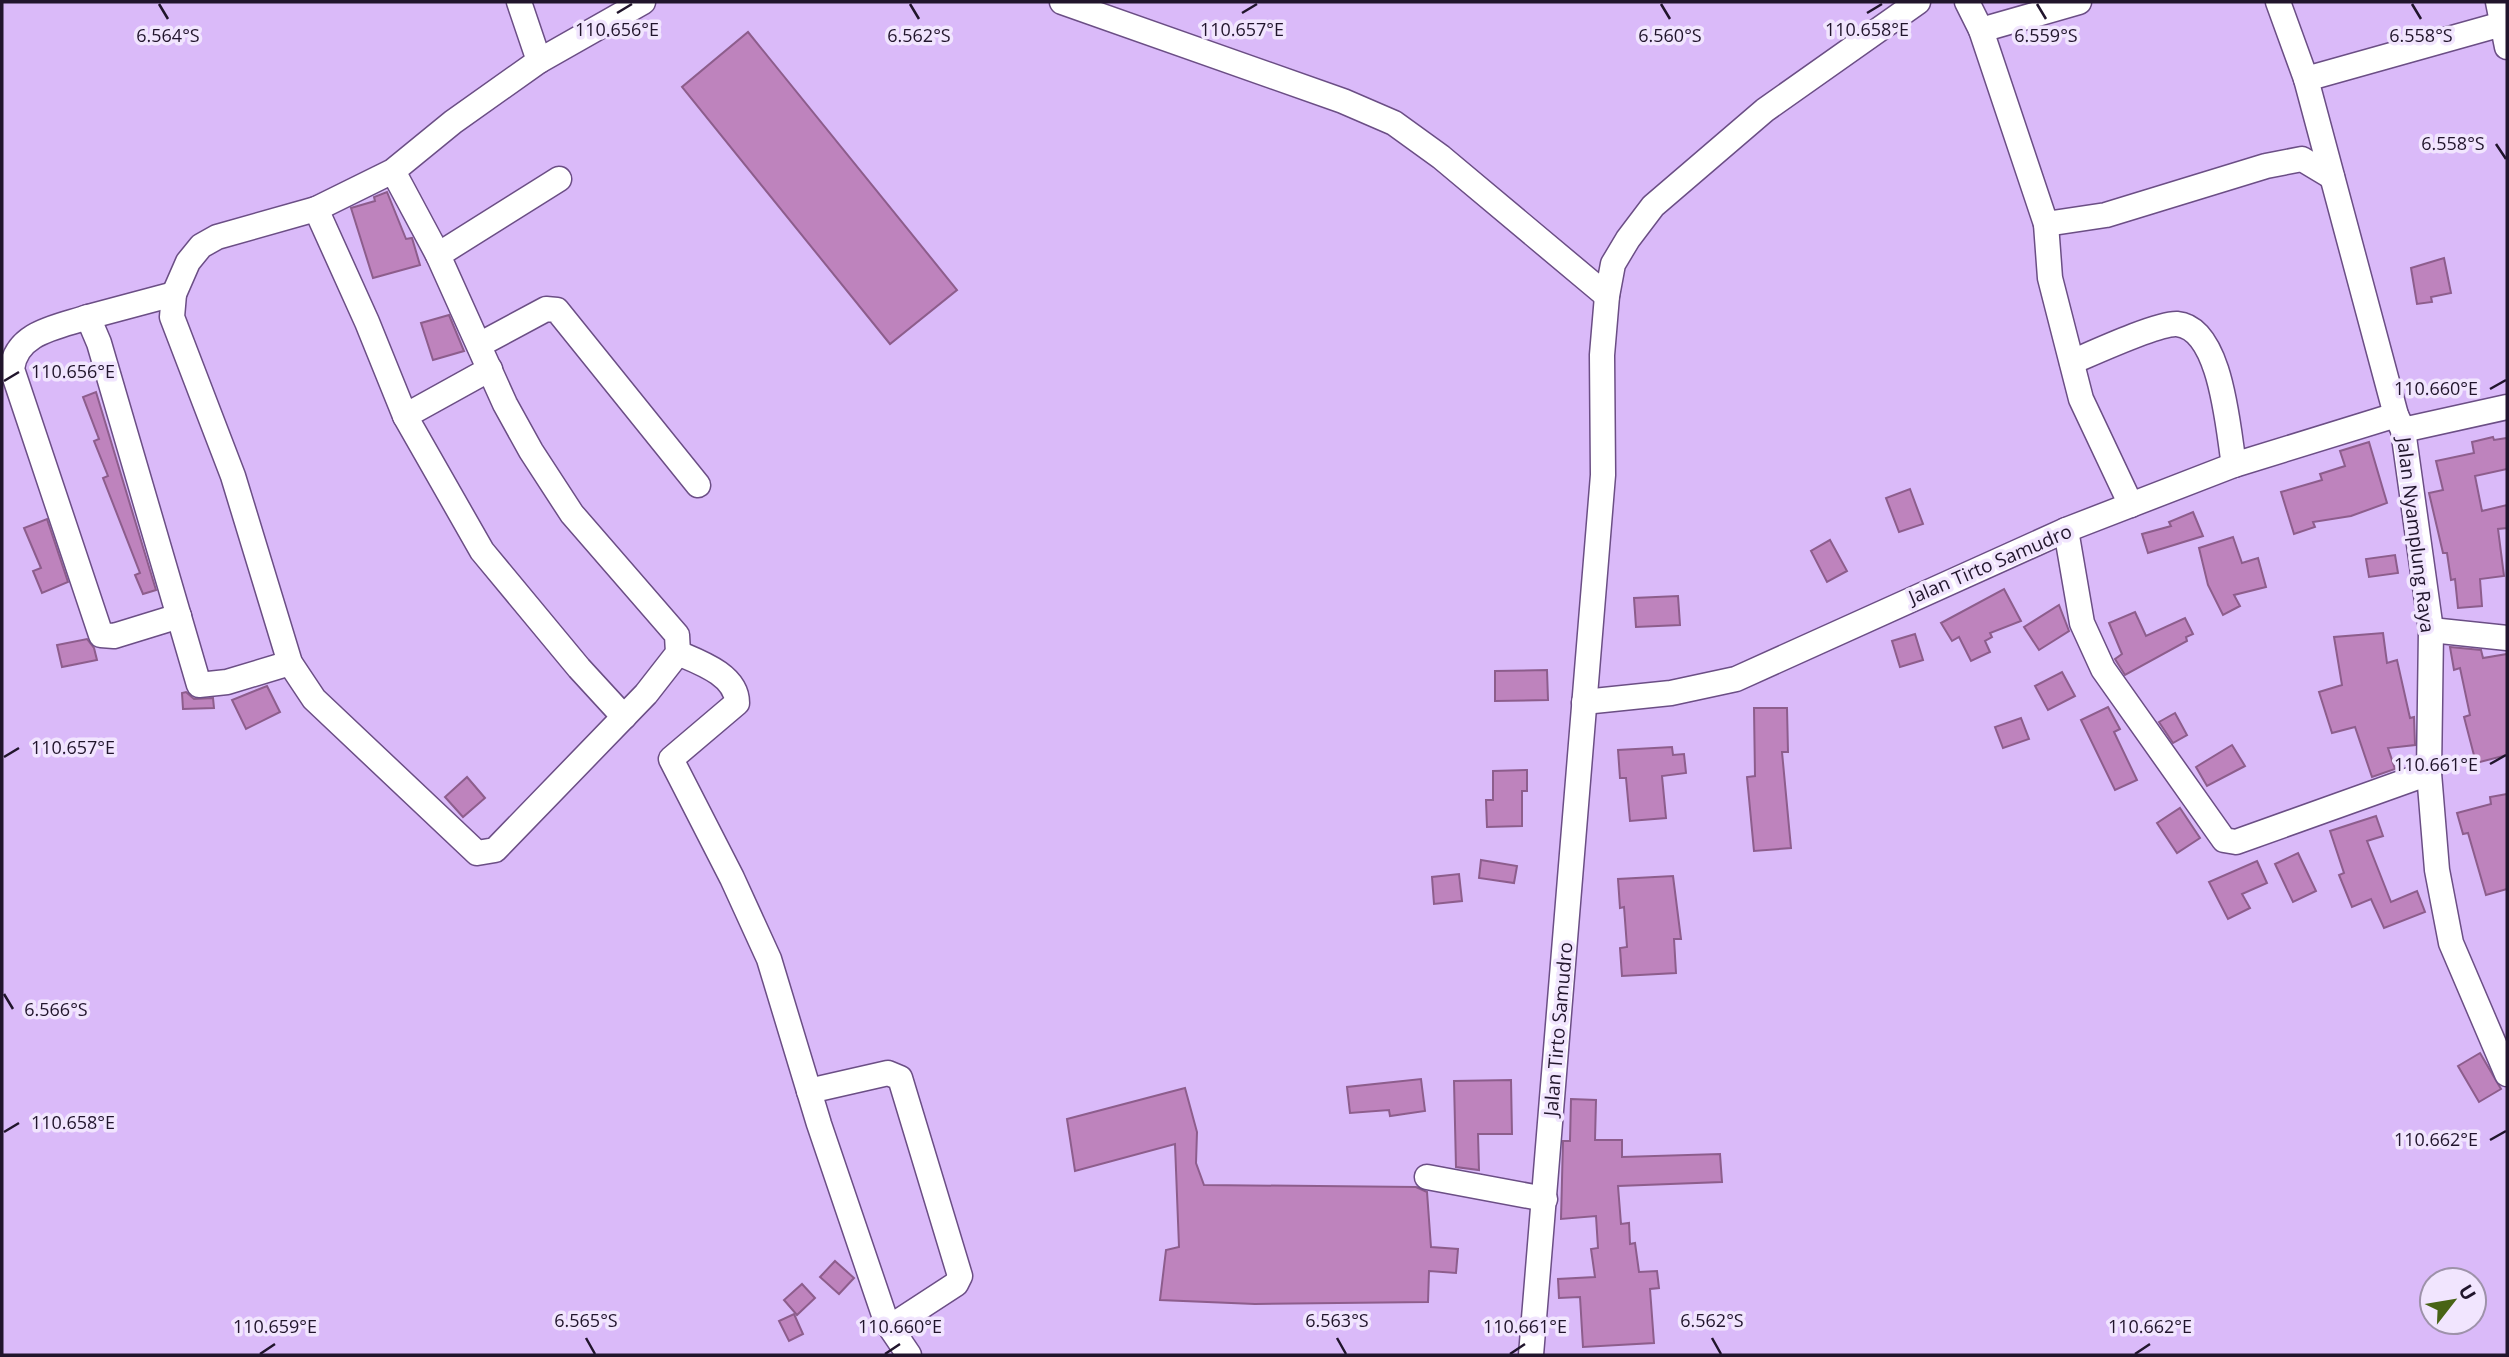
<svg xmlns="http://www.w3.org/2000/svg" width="2509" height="1357" viewBox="0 0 2509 1357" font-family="'Open Sans',sans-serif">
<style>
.building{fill:#be83bd;stroke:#8d5d8c;stroke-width:2}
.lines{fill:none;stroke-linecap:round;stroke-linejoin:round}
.minor-casing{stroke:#6b4e85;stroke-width:27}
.minor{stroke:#fff;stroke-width:24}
.ticks{fill:none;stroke:#21152c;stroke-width:2.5}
.labels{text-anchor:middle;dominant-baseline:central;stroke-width:7;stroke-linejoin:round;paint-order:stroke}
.street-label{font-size:19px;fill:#21152c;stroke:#f1e5fe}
.ticks-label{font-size:18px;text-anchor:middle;fill:#21152c;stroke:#f1e5fe;stroke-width:7;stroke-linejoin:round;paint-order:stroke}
</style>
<rect width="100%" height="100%" fill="#dabaf9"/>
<g class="building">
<path d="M748,32L957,290L890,344L682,87Z"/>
<path d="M387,192L406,239L412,238L420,265L373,278L351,208L375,201L374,197Z"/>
<path d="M2444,258L2451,293L2431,297L2432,302L2417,304L2411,268Z"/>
<path d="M449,315L464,351L433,360L421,323Z"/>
<path d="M96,392L156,590L143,594L135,575L140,573L103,478L108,476L94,441L99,439L83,397Z"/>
<path d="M2493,437L2494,440L2507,438V469L2475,476L2482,511L2507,505V528L2498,529L2504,576L2480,579L2482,606L2458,608L2455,579L2451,580L2447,553H2443L2429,493L2443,490L2436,461L2474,453L2472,442Z"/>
<path d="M2369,442L2387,503L2351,516L2313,522L2315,527L2294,534L2281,492L2322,480L2320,474L2345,466L2340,451Z"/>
<path d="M1910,489L1923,524L1899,532L1886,498Z"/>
<path d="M2193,512L2203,536L2148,553L2142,534L2171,526L2169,522Z"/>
<path d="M47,519L68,582L42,593L33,571L41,568L24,528Z"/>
<path d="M2233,537L2242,563L2258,558L2266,587L2234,595L2240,606L2223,615L2208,585L2199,548Z"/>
<path d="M1830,540L1847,571L1827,582L1811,551Z"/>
<path d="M2395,555L2398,573L2369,577L2366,559Z"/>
<path d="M2004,589L2021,621L1990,633L1992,637L1985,641L1990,652L1971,661L1959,637L1952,641L1941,623Z"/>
<path d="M1678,596L1680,625L1636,627L1634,598Z"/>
<path d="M2059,605L2069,631L2039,650L2024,627Z"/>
<path d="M2135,612L2146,636L2185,618L2193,634L2186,637L2187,641L2125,675L2115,659L2122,654L2109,623Z"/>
<path d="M2383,633L2387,663L2397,660L2410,718L2414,717L2415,745L2388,748L2395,769L2372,777L2355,727L2332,733L2319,692L2342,685L2334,637Z"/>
<path d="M1915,634L1923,660L1900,667L1892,641Z"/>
<path d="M87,639L94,648L97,660L62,667L57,645Z"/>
<path d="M2450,647L2481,650L2483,658L2507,654V755L2476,763L2464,717L2470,715L2460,668L2454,670Z"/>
<path d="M1547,670L1548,700L1495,701V671Z"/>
<path d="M2062,672L2075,696L2048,710L2035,686Z"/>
<path d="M267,686L280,712L246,729L232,700Z"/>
<path d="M186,692L194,699L213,698L214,708L183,709L182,693Z"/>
<path d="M2108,707L2120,729L2114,732L2137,780L2115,790L2081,720Z"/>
<path d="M1754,708H1787L1788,752H1782L1791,848L1754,851L1747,777L1755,776Z"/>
<path d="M2175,713L2187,735L2173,743L2159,722Z"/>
<path d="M2021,718L2029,739L2003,748L1995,727Z"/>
<path d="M2232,745L2245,766L2207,786L2196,767Z"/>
<path d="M1672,747L1673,755L1684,754L1686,773L1662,776L1666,818L1630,821L1626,778H1620L1618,750Z"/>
<path d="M1527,770V791H1522V826L1487,827L1486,800H1493V771Z"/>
<path d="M467,777L485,798L463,817L445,797Z"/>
<path d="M2507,794V889L2486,895L2468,833L2463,834L2457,813L2491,804L2490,797Z"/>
<path d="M2180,808L2200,838L2177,853L2157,823Z"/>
<path d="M2376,816L2383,836L2367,841L2391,902L2417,891L2425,912L2384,928L2371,899L2352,907L2339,875L2344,873L2330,831Z"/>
<path d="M2298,853L2316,891L2293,902L2275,864Z"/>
<path d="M1481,860L1517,866L1514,883L1479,878Z"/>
<path d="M2257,861L2267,883L2242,894L2250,908L2228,919L2209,882Z"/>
<path d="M1459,874L1462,901L1434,904L1432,877Z"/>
<path d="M1673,876L1681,939H1674L1676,973L1622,976L1620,948L1627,947L1624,907L1620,908L1618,879Z"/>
<path d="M2480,1053L2501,1089L2479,1102L2458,1066Z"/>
<path d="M1421,1079L1425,1111L1390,1116L1389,1110L1350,1113L1347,1087Z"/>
<path d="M1511,1080L1512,1134H1478L1479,1170L1456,1167L1454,1081Z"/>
<path d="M1185,1088L1197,1132L1196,1163L1204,1185L1416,1187L1427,1192L1431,1247L1458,1249L1456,1273L1429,1271L1428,1302L1255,1304L1160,1300L1166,1250L1179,1247L1175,1144L1075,1171L1067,1119Z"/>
<path d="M1571,1099L1596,1100L1595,1140H1622V1157L1720,1154L1722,1182L1618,1186L1621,1224L1629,1223L1630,1244L1635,1243L1639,1272L1657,1271L1659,1288L1650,1289L1654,1343L1583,1347L1580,1297L1559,1298L1558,1279L1595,1277L1591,1249L1598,1248L1596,1216L1561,1219L1563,1141H1570Z"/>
<path d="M835,1261L854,1278L839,1294L820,1277Z"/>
<path d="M802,1284L815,1298L797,1315L784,1300Z"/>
<path d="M794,1314L803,1334L789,1341L779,1321Z"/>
</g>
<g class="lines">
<defs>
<g id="minor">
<path d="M519,2L539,61"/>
<path d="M1062,2L1343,101L1394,123L1441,157L1607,296"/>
<path d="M1967,2L1981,30L2046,224L2106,215L2266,166L2302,159L2332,177"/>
<path d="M2278,2L2306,79L2396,415L2403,430L2431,630L2429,773L2437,870L2451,943L2507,1074"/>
<path d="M2498,2L2507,47"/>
<path d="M1981,30L2079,2"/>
<path d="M2306,79L2502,24"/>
<path d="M393,171L438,255L505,404L531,451L572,514L677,635L678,653L646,694L495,850L477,853L314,699L290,663L233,476L172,317L174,294L188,262L201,246L217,237L316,209L393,171L453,122L539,61L643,2"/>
<path d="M316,209L367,322L405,416"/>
<path d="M2046,224L2050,278L2081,399L2131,505"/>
<path d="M438,255L559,179"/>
<path d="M174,294L88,317L99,343L199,685L227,682L290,663"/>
<path d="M88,317C58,327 16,332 12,369L101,635L114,636L179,616"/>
<path d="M479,345L546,309L557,310L698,485"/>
<path d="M2072,362C2093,353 2158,323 2177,324C2222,328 2228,431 2234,465"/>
<path d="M490,369L405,416L482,551L579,668L624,717"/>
<path d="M2403,430L2507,407"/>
<path d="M2066,530L2082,623L2103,669L2224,840L2236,842L2429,773"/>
<path d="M2431,630L2507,638"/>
<path d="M678,653C699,662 737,675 737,703L671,759L732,878L769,959L819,1124L886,1321L909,1355"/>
<path d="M1584,702L1671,693L1736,679L2066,530L2234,465L2396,415"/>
<path d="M809,1091L888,1073L900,1078L960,1276L956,1284L890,1327"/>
<path d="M1427,1177L1545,1199"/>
<path d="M1531,1355L1603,475L1602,355L1607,296L1613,264L1628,239L1653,206L1765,110L1918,2"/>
</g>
</defs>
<use href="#minor" class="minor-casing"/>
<use href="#minor" class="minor"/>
</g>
<path class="ticks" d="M159,4L168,19M910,4L919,19M1661,4L1670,19M2037,4L2046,19M2412,4L2421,19M617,13L632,4M1242,13L1257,4M1867,13L1882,4M2496,144L2506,159M4,381L19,372M2490,389L2506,380M4,757L19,748M2490,764L2506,755M4,994L13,1009M4,1132L19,1123M2490,1140L2506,1131M586,1338L595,1354M1337,1338L1346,1354M1712,1338L1721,1354M260,1354L275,1344M885,1354L900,1344M1510,1354L1525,1344M2135,1354L2150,1344"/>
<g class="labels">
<g class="street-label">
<text transform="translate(2416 535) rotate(83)">Jalan Nyamplung Raya</text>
<text transform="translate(1990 564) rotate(-23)">Jalan Tirto Samudro</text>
<text transform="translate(1558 1029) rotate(-85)">Jalan Tirto Samudro</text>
</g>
</g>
<g class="ticks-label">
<text x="617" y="36">110.656°E</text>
<text x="1242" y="36">110.657°E</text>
<text x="1867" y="36">110.658°E</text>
<text x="168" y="42">6.564°S</text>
<text x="919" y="42">6.562°S</text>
<text x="1670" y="42">6.560°S</text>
<text x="2046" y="42">6.559°S</text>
<text x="2421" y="42">6.558°S</text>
<text x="2453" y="150">6.558°S</text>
<text x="73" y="378">110.656°E</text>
<text x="2436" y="395">110.660°E</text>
<text x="73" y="754">110.657°E</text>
<text x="2436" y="771">110.661°E</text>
<text x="56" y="1016">6.566°S</text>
<text x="73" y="1129">110.658°E</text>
<text x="2436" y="1146">110.662°E</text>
<text x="586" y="1327">6.565°S</text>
<text x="1337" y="1327">6.563°S</text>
<text x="1712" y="1327">6.562°S</text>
<text x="275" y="1333">110.659°E</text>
<text x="900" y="1333">110.660°E</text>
<text x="1525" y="1333">110.661°E</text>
<text x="2150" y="1333">110.662°E</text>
</g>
<rect width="2509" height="1357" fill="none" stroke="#21152c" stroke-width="7"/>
<g transform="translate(2453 1301) rotate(59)"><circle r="33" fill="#f1e5fe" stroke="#9e92aa" stroke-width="2"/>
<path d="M0-5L12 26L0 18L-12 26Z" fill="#486315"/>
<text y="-10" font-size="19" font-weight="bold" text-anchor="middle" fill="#21152c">U</text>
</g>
</svg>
